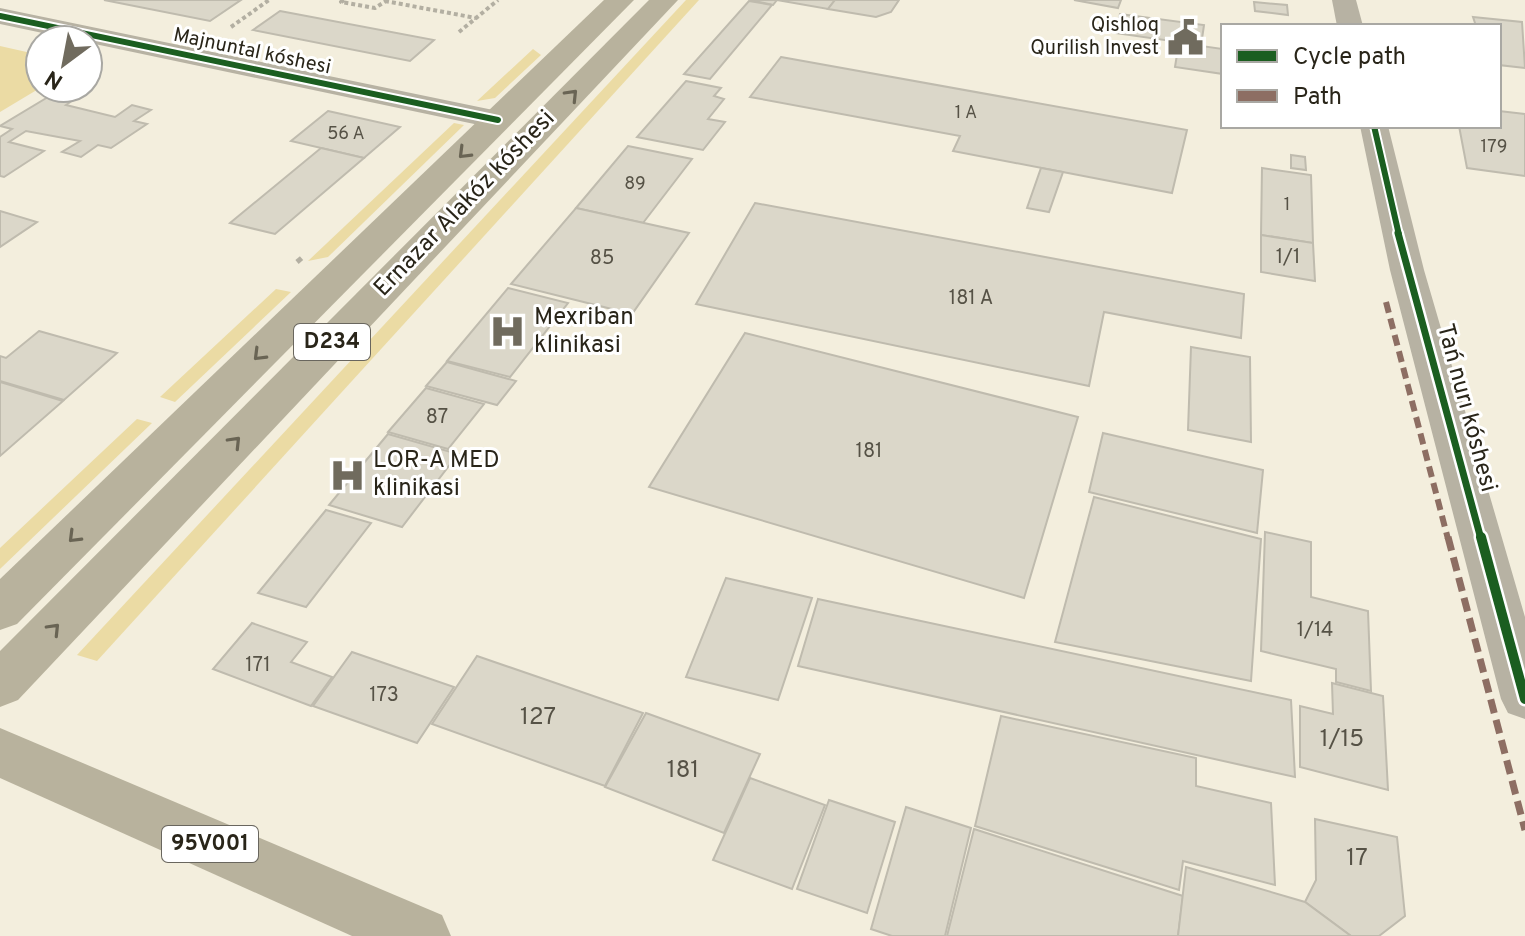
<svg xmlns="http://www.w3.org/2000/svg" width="1525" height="936" viewBox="0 0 1525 936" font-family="Overpass,sans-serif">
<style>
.green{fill:#ebdba4}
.building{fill:#dbd7c9;stroke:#bfbbae;stroke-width:2}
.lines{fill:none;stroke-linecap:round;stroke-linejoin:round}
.path-far1{stroke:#b3afa2;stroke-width:4;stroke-dasharray:4 3;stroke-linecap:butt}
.path{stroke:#b3afa2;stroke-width:5;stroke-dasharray:6 4;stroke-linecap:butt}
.street{fill:#b7b2a3;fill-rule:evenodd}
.primary{fill:#b8b29d;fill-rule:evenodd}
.quiet-far1{stroke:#8d6e63;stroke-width:6;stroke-dasharray:11 6;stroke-linecap:butt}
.quiet{stroke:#8d6e63;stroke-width:7;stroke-dasharray:14 7;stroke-linecap:butt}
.cycleway-far2-casing{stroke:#fff;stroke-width:10}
.cycleway-far1-casing{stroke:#fff;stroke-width:12}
.cycleway-casing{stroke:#fff;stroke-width:15}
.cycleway-far2{stroke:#1b5e20;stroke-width:6}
.cycleway-far1{stroke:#1b5e20;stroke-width:7}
.cycleway{stroke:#1b5e20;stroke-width:10}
.oneway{stroke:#696454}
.labels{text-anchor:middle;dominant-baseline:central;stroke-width:6;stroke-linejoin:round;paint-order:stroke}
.far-number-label{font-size:18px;fill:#565246}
.far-poi-label{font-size:20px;fill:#292519;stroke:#fff;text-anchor:end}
.far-street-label{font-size:20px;fill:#292519;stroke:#fff}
.number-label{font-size:20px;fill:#565246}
.shield{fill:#fff;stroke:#69665e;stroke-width:2}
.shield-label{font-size:22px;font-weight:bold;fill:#292519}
.street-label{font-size:24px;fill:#292519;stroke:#fff}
.poi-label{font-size:24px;fill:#292519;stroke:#fff;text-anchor:start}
.near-number-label{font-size:24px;fill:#565246}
</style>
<rect width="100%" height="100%" fill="#f3eedd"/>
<g class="green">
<path d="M686,0H699L97,661L77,655Z"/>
<path d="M0,46L40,55V88L0,112Z"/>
<path d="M533,49L541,55L495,98L477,101Z"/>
<path d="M454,123L464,125L328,257L308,261Z"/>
<path d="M276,289L291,292L175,402L160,397Z"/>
<path d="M137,419L152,423L0,569V548Z"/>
</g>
<g class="building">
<path d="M104,0H241L210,21Z"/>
<path d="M750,0H835L828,9L777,0L773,5Z"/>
<path d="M835,0H899L891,12L876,17L828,9Z"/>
<path d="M1074,0H1121L1118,8Z"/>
<path d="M749,1L772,5L710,79L684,74Z"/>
<path d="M1254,2L1287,5L1288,15L1255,11Z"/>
<path d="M280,11L434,40L410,61L253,30Z"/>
<path d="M1120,14L1204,25L1201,46L1223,49V74L1175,67L1179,42L1115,33Z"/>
<path d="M1473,17L1522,22L1525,68L1499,65V26H1476Z"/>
<path d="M781,57L1187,130L1172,193L953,151L960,136L750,97Z"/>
<path d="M686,81L721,88L714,96L724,99L708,119L725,122L703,150L637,137Z"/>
<path d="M58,91L79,96L66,105L115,117L132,105L151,110L134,121L147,124L111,148L98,145L81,157L62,152L80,141L26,131L9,142L44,151L4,177L0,176V137L12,129L0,126Z"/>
<path d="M328,111L400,127L364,158L291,141Z"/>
<path d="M1499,111L1525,114V176L1467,168L1459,126H1499Z"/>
<path d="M628,146L692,159L643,223L576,208Z"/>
<path d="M321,148L364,158L275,234L230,223Z"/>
<path d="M1291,155L1305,157L1306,170L1291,168Z"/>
<path d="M1041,168L1063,172L1049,212L1027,208Z"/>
<path d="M1262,168L1311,175L1313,243L1261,235Z"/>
<path d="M755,203L1244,294L1241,338L1104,312L1089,386L696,304Z"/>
<path d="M576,208L689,233L632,314L511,284Z"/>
<path d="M0,211L37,222L0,247Z"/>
<path d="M1261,235L1313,243L1315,281L1261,272Z"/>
<path d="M508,288L568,303L510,377L447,361Z"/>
<path d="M39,331L117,353L64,400L0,381V356L6,358Z"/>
<path d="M745,333L1078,417L1024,598L649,487Z"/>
<path d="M1191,347L1250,357L1251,442L1188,430Z"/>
<path d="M447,362L516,381L497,405L426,386Z"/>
<path d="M0,382L63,401L0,456Z"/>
<path d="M426,388L484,404L448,449L388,432Z"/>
<path d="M1103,433L1263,470L1257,533L1089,492Z"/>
<path d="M388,434L458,454L402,527L329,505Z"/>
<path d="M1094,497L1261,539L1251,681L1055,642Z"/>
<path d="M326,510L371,523L306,607L258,593Z"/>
<path d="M1265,532L1311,542V597L1368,611L1371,691L1336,682V669L1261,651Z"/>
<path d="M726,578L812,598L778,700L686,677Z"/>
<path d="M818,599L1291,700L1295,777L798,666Z"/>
<path d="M252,623L307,642L291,662L332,677L311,706L213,669Z"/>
<path d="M352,652L454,687L417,743L313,706Z"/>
<path d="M477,656L643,713L605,786L432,724Z"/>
<path d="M1332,683L1383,696L1388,790L1300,767V706L1333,714Z"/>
<path d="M646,713L760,754L724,833L605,787Z"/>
<path d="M1001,716L1196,758V786L1271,803L1275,885L1183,861L1179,890L975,826Z"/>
<path d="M750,778L825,805L792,889L713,860Z"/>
<path d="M829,800L895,822L867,913L797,889Z"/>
<path d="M906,807L971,828L945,936H892L871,929Z"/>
<path d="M1315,819L1397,837L1405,916L1379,936H1351L1305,902L1316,880Z"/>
<path d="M974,829L1183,896L1178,936H947Z"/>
<path d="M1186,867L1305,902L1351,936H1178Z"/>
</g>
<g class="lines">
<g class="path-far1">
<path d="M344,0L341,2L375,8L386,1"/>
<path d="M385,1L476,18"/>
<path d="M231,27L269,0"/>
<path d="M459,32L498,0"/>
</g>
<path class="path" d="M297,262L304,256"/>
<g class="street">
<path d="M1332,0H1356L1363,26H1337Z"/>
<path d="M0,8L498,111L508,114L512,120L508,126L498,129L0,24Z"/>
<path d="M1360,126H1388L1424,270L1525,617V719L1508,713L1501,699L1390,270Z"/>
</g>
<g class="primary">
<path d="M604,0H634L17,624L0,630V579Z"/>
<path d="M649,0H678L18,700L0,707V651Z"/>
<path d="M0,728L442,915L451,936H352L0,778Z"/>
</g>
<path class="quiet-far1" d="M1386,302L1448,539"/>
<path class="quiet" d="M1448,537L1525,830"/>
<defs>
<g id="cycleway-far2">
<path d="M0,16L498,120"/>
<path d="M1374,126L1399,235"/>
</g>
<path id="cycleway-far1" d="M1398,233L1481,539"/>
<path id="cycleway" d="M1481,537L1525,699"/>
</defs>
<use href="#cycleway-far2" class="cycleway-far2-casing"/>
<use href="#cycleway-far1" class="cycleway-far1-casing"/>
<use href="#cycleway" class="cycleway-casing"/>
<use href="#cycleway-far2" class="cycleway-far2"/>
<use href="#cycleway-far1" class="cycleway-far1"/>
<use href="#cycleway" class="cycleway"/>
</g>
<defs><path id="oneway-chevron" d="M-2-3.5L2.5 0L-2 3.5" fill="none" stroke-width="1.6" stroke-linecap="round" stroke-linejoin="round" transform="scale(2)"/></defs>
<g class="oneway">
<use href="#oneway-chevron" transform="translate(572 95) rotate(-46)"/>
<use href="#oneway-chevron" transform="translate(464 153) rotate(135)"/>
<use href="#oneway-chevron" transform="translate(259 355) rotate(135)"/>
<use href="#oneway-chevron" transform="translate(235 442) rotate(-46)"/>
<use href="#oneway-chevron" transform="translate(74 537) rotate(135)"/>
<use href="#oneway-chevron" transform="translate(54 629) rotate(-46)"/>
</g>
<defs>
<symbol id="civic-bare" viewBox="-9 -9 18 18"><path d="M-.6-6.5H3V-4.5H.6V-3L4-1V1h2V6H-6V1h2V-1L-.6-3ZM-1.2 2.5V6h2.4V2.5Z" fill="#706b5e" stroke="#fff" stroke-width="2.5" paint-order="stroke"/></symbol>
<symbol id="hospital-bare" viewBox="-9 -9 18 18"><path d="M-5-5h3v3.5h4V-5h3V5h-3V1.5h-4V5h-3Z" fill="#706b5e" stroke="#fff" stroke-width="2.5" paint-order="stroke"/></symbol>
</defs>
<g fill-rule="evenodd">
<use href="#civic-bare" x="1160" y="12" width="51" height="51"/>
<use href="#hospital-bare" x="482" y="306" width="51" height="51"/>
<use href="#hospital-bare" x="322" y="450" width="51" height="51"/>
</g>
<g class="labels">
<g class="far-number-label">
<text x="966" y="113">1 А</text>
<text x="346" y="134">56 А</text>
<text x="1494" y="147">179</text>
<text x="635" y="184">89</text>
<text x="1287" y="205">1</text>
</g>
<g class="far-poi-label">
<text x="1159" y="26">Qishloq<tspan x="1159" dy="23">Qurilish Invest</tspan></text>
</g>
<g class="far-street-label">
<text transform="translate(252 52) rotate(12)">Majnuntal kóshesi</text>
</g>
<g class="number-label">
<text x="1288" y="258">1/1</text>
<text x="602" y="259">85</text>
<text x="971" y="299">181 А</text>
<text x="437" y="418">87</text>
<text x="869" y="452">181</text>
<text x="1315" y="631">1/14</text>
<text x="258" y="666">171</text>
<text x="384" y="696">173</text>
</g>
<g class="shield">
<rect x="294" y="324" width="76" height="36" rx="6"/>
<rect x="162" y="826" width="96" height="36" rx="6"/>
</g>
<g class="shield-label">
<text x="332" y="342">D234</text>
<text x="210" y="844">95V001</text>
</g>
<g class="street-label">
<text transform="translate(465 204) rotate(-46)">Ernazar Alakóz kóshesi</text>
<text transform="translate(1466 408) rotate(75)">Tań nurı kóshesi</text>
</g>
<g class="poi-label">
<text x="534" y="318">Mexriban<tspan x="534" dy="28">klinikasi</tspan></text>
<text x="373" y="461">LOR-A MED<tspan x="373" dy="28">klinikasi</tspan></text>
</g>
<g class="near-number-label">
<text x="538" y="718">127</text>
<text x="1342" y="740">1/15</text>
<text x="683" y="771">181</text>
<text x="1357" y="859">17</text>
</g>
</g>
<rect x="1221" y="24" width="280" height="104" fill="#ffffff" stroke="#a9a8a3" stroke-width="2"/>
<rect x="1237" y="50" width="40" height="12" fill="#1b5e20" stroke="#a9a8a3" stroke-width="2"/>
<text x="1293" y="64" font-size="24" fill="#292519">Cycle path</text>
<rect x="1237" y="90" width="40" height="12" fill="#8d6e63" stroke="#a9a8a3" stroke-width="2"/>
<text x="1293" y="104" font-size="24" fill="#292519">Path</text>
<g transform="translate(64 64) rotate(212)"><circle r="38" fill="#ffffff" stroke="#a9a8a3" stroke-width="2"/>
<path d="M0-6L14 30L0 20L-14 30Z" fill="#706b5e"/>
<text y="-12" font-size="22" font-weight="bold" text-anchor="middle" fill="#292519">N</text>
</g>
</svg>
